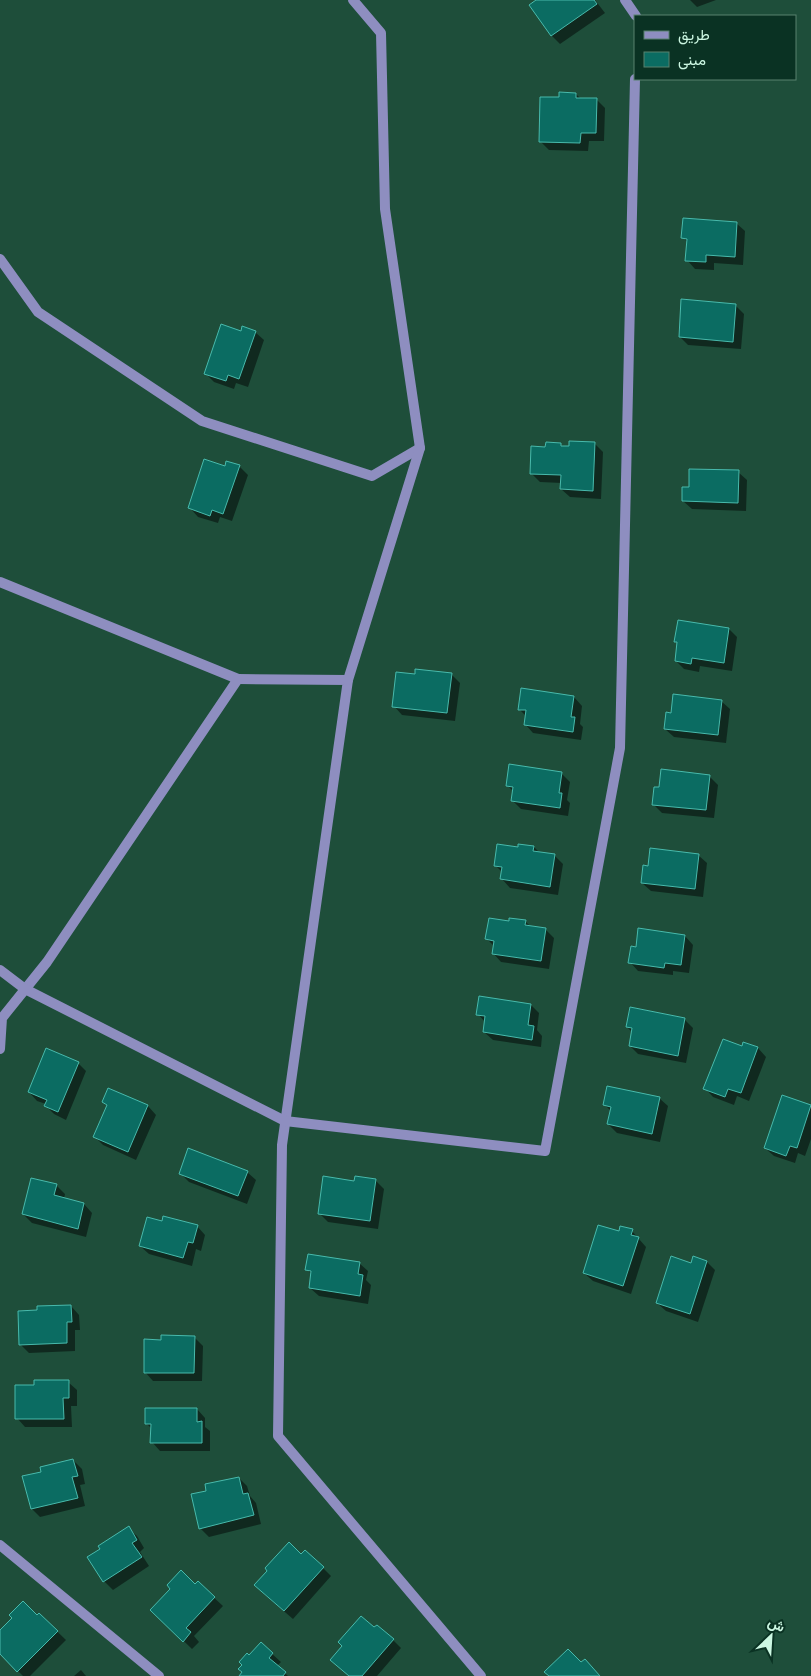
<svg xmlns="http://www.w3.org/2000/svg" width="811" height="1676" viewBox="0 0 811 1676" font-family="Quicksand,Vazirmatn,sans-serif">
<style>
.shadow{fill:#0007}
.building{fill:#0b6c62;stroke:#48baac}
.lines{fill:none;stroke-linecap:round;stroke-linejoin:round}
.minor{stroke:#8e8ec0;stroke-width:10}
</style>
<rect width="100%" height="100%" fill="#1e4e3a"/>
<g class="shadow">
<path d="M538,0H595L605,13L560,44L552,36L531,5Z"/>
<path d="M690,0H716L697,7Z"/>
<path d="M576,94L581,99L597,100L605,108L604,141H589L588,151L549,150L540,141L560,98Z"/>
<path d="M736,223L745,231L743,265L714,263V270L695,269L687,260L688,243L683,237Z"/>
<path d="M735,305L744,314L741,349L688,345L680,337Z"/>
<path d="M255,332L264,340L248,387L236,383L234,389L214,382L206,374L241,333Z"/>
<path d="M595,444L603,452L601,499L570,497L561,489L562,483L540,482L531,473L547,448L561,445L564,447Z"/>
<path d="M239,466L248,475L232,521L220,517L218,523L198,517L190,508L226,467Z"/>
<path d="M738,472L747,480L746,511L692,509L683,501Z"/>
<path d="M729,629L737,637L732,671L700,666L699,672L684,669L676,661L678,644L676,641Z"/>
<path d="M451,674L460,683L455,721L402,715L394,706L416,675Z"/>
<path d="M574,697L582,706L580,724L583,727L581,740L533,733L525,724L526,716L519,709Z"/>
<path d="M721,701L730,709L726,743L674,737L665,729L672,714Z"/>
<path d="M561,773L570,782L567,800L570,803L568,816L521,809L512,800L514,792L507,785Z"/>
<path d="M709,776L718,785L714,818L662,813L653,804Z"/>
<path d="M534,847L540,853L554,855L563,864L558,895L510,888L502,879L503,873L495,865L519,848Z"/>
<path d="M698,855L707,863L703,897L651,891L642,883L649,867Z"/>
<path d="M525,921L531,927L545,929L554,938L549,969L501,962L493,953L494,946L487,939L510,922Z"/>
<path d="M685,936L693,945L689,973L673,971V975L638,971L630,962L637,948Z"/>
<path d="M531,1005L539,1013L537,1030L542,1036L541,1047L493,1040L484,1032L485,1022L478,1014Z"/>
<path d="M684,1019L693,1028L686,1063L638,1054L630,1046L632,1032L627,1027Z"/>
<path d="M744,1043L758,1048L766,1057L749,1101L737,1096L734,1105L713,1097L705,1088L742,1047Z"/>
<path d="M78,1063L86,1071L66,1120L54,1114L46,1106V1104L37,1101L29,1092Z"/>
<path d="M109,1089L148,1106L156,1115L136,1160L103,1145L95,1137L108,1107L103,1102Z"/>
<path d="M783,1097L811,1106V1139L805,1156L798,1153L795,1163L774,1156L765,1148Z"/>
<path d="M659,1098L668,1106L660,1142L617,1133L608,1124L611,1111L604,1104Z"/>
<path d="M247,1172L256,1180L247,1204L189,1182L180,1173Z"/>
<path d="M375,1180L384,1189L378,1229L328,1222L319,1213L355,1182Z"/>
<path d="M56,1185L65,1194L64,1199L84,1204L92,1213L86,1237L32,1223L23,1214Z"/>
<path d="M163,1223L197,1226L205,1235L201,1251L196,1249L192,1266L149,1254L140,1246Z"/>
<path d="M632,1231L646,1247L631,1294L593,1281L584,1273L620,1233Z"/>
<path d="M707,1262L715,1270L698,1322L666,1311L657,1303Z"/>
<path d="M359,1263L368,1271L366,1280L371,1285L368,1304L319,1296L310,1288L312,1275L307,1269Z"/>
<path d="M71,1306L79,1315L80,1330H75V1351L29,1353L20,1344L38,1311Z"/>
<path d="M194,1337L203,1346L202,1381H153L145,1372Z"/>
<path d="M68,1382L77,1390V1406H71L72,1427H25L17,1418L35,1386Z"/>
<path d="M197,1409L205,1418V1427L210,1431V1451H160L152,1442V1429L146,1423Z"/>
<path d="M73,1460L82,1469L85,1484L80,1485L85,1506L40,1517L32,1509L43,1473Z"/>
<path d="M239,1478L247,1486L250,1496L256,1503L261,1524L209,1537L200,1528L208,1492Z"/>
<path d="M128,1528L137,1536L144,1548L140,1552L149,1566L113,1590L104,1581Z"/>
<path d="M301,1556L323,1568L331,1576L293,1619L264,1594L268,1572Z"/>
<path d="M198,1583L223,1606L194,1636L199,1642L192,1649L152,1610Z"/>
<path d="M39,1614L66,1640L30,1676H23L0,1653V1632Z"/>
<path d="M374,1629L393,1640L401,1648L377,1676H349Z"/>
<path d="M261,1644L281,1662L277,1666L288,1676H241L249,1657Z"/>
<path d="M81,1670L86,1676H74Z"/>
</g>
<g class="building">
<path d="M536,0H594L597,4L551,36L529,5Z"/>
<path d="M559,92L576,93V98H597L596,133H581L580,143L539,142L540,97H559Z"/>
<path d="M683,218L737,222L735,257L706,255V262L685,261L687,239L681,238Z"/>
<path d="M681,299L736,304L733,342L679,337Z"/>
<path d="M221,324L241,331L242,326L256,331L239,379L228,375L226,381L204,374Z"/>
<path d="M569,441L595,442L593,491L560,489L561,475L530,474L531,446L545,447L546,442L561,443V446H569Z"/>
<path d="M204,459L225,466L226,461L240,465L223,514L212,510L210,516L188,508Z"/>
<path d="M689,469L739,470L738,503L682,501V487H689Z"/>
<path d="M678,620L729,628L724,663L692,658L691,664L675,661L677,642H674Z"/>
<path d="M415,669L452,673L447,713L392,707L396,672L415,674Z"/>
<path d="M521,688L574,696L571,717H575L573,732L524,725L526,710H518Z"/>
<path d="M673,694L722,700L718,735L664,729L666,712L671,713Z"/>
<path d="M509,764L562,772L559,793H562L560,808L511,801L513,787L506,786Z"/>
<path d="M661,769L710,775L706,810L652,805L654,787H659Z"/>
<path d="M497,844L518,847V844L534,846L533,851L555,854L550,887L500,879L502,867L494,866Z"/>
<path d="M650,848L699,854L695,889L641,883L643,865L648,866Z"/>
<path d="M489,918L509,921V918L526,920L525,925L546,928L541,961L492,954L494,941L485,939Z"/>
<path d="M638,928L685,935L681,965L665,963L664,968L628,963L631,946L636,947Z"/>
<path d="M479,996L531,1004L528,1025L534,1026L532,1040L483,1032L485,1016L476,1015Z"/>
<path d="M630,1007L685,1018L678,1056L629,1046L632,1028L626,1027Z"/>
<path d="M723,1039L742,1046L743,1042L758,1047L741,1093L728,1089L725,1097L703,1089Z"/>
<path d="M46,1048L79,1062L58,1112L44,1106L47,1100L28,1092Z"/>
<path d="M607,1086L660,1097L652,1134L607,1124L611,1107L603,1105Z"/>
<path d="M108,1088L148,1105L128,1152L93,1137L107,1105L102,1102Z"/>
<path d="M782,1095L811,1105L797,1148L790,1146L786,1156L764,1148Z"/>
<path d="M188,1148L248,1171L238,1196L179,1174Z"/>
<path d="M323,1176L354,1181L355,1176L376,1179L370,1221L318,1214Z"/>
<path d="M31,1178L57,1184L54,1195L84,1203L78,1229L22,1214Z"/>
<path d="M163,1216L198,1225L193,1243L188,1242L183,1258L139,1246L147,1217L162,1221Z"/>
<path d="M598,1225L619,1231L620,1226L633,1229L631,1235L639,1237L623,1286L583,1273Z"/>
<path d="M308,1254L360,1262L358,1274L363,1275L360,1296L309,1288L311,1271L305,1270Z"/>
<path d="M671,1256L691,1263L693,1256L707,1261L690,1314L656,1303Z"/>
<path d="M71,1305L72,1322H67V1343L19,1345L18,1311L37,1310V1306Z"/>
<path d="M161,1335L195,1336L194,1373H144V1339L161,1340Z"/>
<path d="M34,1380H69V1398H63L64,1419H15V1385H34Z"/>
<path d="M145,1408H197V1422L202,1421V1443H150L151,1424H145Z"/>
<path d="M73,1459L78,1476L72,1477L78,1498L31,1509L22,1476L41,1472L40,1467Z"/>
<path d="M239,1477L243,1494L248,1493L254,1515L199,1529L191,1494L206,1491L205,1484Z"/>
<path d="M129,1526L137,1540L132,1543L142,1557L103,1582L87,1557L100,1549L98,1546Z"/>
<path d="M289,1542L301,1554L305,1550L324,1567L284,1611L254,1585L267,1571L265,1568Z"/>
<path d="M181,1570L195,1584L198,1581L215,1597L186,1628L191,1632L183,1642L150,1610L170,1589L167,1585Z"/>
<path d="M23,1601L37,1615L39,1613L58,1631L17,1672L0,1654V1630L12,1618L9,1615Z"/>
<path d="M361,1616L374,1627L377,1625L394,1639L362,1676H349L330,1660L342,1646L338,1642Z"/>
<path d="M261,1642L273,1653L269,1658L286,1672L283,1676H239L242,1672L238,1669L242,1665L239,1662L247,1653L249,1655Z"/>
<path d="M568,1649L581,1662L585,1659L600,1676H549L544,1672Z"/>
</g>
<g class="lines">
<g class="minor">
<path d="M625,0L636,16"/>
<path d="M0,259L38,312L202,421L372,476L420,448"/>
<path d="M0,582L238,679L47,962L2,1018L0,1049"/>
<path d="M238,679L348,680L282,1145L278,1436L481,1676"/>
<path d="M348,680L420,448L385,209L381,33L353,0"/>
<path d="M0,970L25,989L285,1121L545,1151L620,748L635,79"/>
<path d="M0,1545L159,1676"/>
</g>
</g>
<rect x="634" y="15" width="162" height="65" fill="#0a3223" stroke="#58816f"/>
<rect x="644" y="31" width="25" height="8" fill="#8e8ec0" stroke="#58816f"/>
<text x="678" y="40" font-size="15" fill="#ccf7e2">طريق</text>
<rect x="644" y="52" width="25" height="15" fill="#0b6c62" stroke="#58816f"/>
<text x="678" y="65" font-size="15" fill="#ccf7e2">مبنى</text>
<g transform="translate(771 1636) rotate(25)" stroke="#0a3223" stroke-width="4" paint-order="stroke">
<path d="M0-4L9 19L0 12L-9 19Z" fill="#ccf7e2"/>
<text y="-8" font-size="14" font-weight="bold" text-anchor="middle" fill="#ccf7e2">ش</text>
</g>
</svg>
